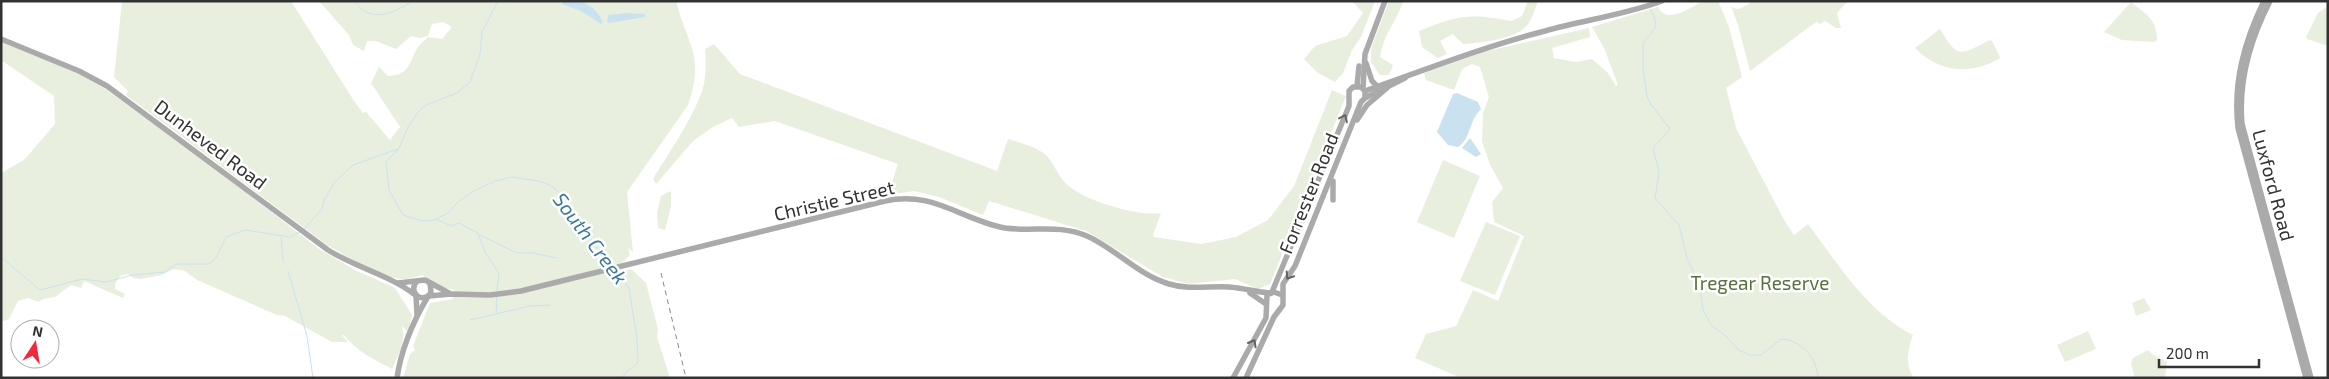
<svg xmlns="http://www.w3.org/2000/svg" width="2329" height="379" viewBox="0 0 2329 379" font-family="'Exo 2',sans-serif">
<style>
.green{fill:#e8efdf}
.water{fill:#cae2f0}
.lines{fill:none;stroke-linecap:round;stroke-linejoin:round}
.stream{stroke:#cae2f0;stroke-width:1}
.major{stroke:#aaa;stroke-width:5.5}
.rail{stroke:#878787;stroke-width:1;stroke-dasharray:5 4;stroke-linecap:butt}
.oneway{stroke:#626262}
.labels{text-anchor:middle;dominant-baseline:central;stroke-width:5;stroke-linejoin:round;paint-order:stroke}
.street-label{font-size:19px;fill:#323232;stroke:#fff}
.park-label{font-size:19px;fill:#56723a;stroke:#fff}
.water-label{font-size:20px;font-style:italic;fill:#37789c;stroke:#fff}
</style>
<rect width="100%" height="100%" fill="#fff"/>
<g class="green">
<path d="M122,1H291L354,101L363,113L366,112L390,140L400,127L371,83L379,67L388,76C412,75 408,61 419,46C421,43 425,40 428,37L442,39L452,27L443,22L432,24L428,36L420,38L411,36L396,49L376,41H367L364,51L353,45L349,35L319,1H511V4L512,1H676C688,47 705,55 688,105L627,192L633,252L628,248L630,255L620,265L603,268L605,275L631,269L646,283L658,329L657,337L670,378H403L410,354L415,350L413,346L430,303L453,299L454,290L442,287L422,275C416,277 409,279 402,279C379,278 347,256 327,245L126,95L128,91L114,77Z"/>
<path d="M1352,1H1375L1361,37L1352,50L1343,73L1335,82L1318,73L1304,59L1315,46L1347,36L1363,13Z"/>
<path d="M1389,1H1403C1396,23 1384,33 1380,57L1393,65L1389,75H1380L1371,62V48Z"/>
<path d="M1528,1H1538C1535,8 1533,17 1529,23C1519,39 1480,43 1463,44L1453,34L1440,41L1447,54L1438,58L1422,47L1419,31C1458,15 1470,13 1511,21L1522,16Z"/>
<path d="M1703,1H1718L1729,27L1742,77L1726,88L1736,128L1784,220L1794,235L1808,224C1839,265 1866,311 1913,335C1908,350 1904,364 1914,378H1461L1415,358L1426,334L1456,326L1473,290L1498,301L1524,236L1494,222L1492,202L1503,188L1490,165L1482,141L1483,113L1489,97L1480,67L1472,64L1462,69L1454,90L1426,80L1424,73L1483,52L1589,28L1590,37L1552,48L1554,58L1576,62L1592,59L1608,73L1616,86L1618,85L1604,48L1592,27L1658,7C1667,25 1690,8 1703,1Z"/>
<path d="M1750,1H1848L1837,13L1841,28H1836L1825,21L1820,24L1816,22L1750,71L1738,25L1731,6L1733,8L1739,9L1749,4Z"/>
<path d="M2131,2C2146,14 2157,19 2157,40L2154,42L2122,40L2104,32Z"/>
<path d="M2328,6V46L2307,39L2306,37L2318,13Z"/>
<path d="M1940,29C1958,60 1960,55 1990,40L1992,41L2000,57L1999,59C1969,75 1940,73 1915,48Z"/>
<path d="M1,42L75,72L104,88L208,163L319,249L355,270L395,288L412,315L408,332L402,326C406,341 398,356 392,369C375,360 356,351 344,335H342L348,342H332L285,316L277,315L197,280L185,271L173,269L162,275L141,279L133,278L128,274L120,276L115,284V289L125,294L123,298L84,281L81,288L71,285L55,297L43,299L39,302L28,298L18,301L9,319L1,322V173L24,160L55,124L54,96L1,60Z"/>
<path d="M714,44L740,74L997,171L1008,139C1020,143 1037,146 1047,156C1055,165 1059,179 1070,187C1087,201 1139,217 1161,213L1153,235L1154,237L1201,244L1236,237L1268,220L1294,186L1332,90L1346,96L1270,284L1258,289L1235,279L1189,284L1163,277L1086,231L989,201L983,215L939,197L914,191L888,195L898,164L775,121L739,127L732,118L713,127L694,140L656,184L653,179C668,154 698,111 704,84C706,72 706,61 705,49Z"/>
<path d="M1443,160L1480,176L1454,238L1417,222Z"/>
<path d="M671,191V206L665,230L658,228L657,213L661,196Z"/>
<path d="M1486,222L1520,236L1495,295L1460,281Z"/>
<path d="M2144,298L2151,310L2136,316L2132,303Z"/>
<path d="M2088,331L2096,349L2065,362L2057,345Z"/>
<path d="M2148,350L2153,355L2167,361L2165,378H2135L2131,364L2133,358Z"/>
</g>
<g class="water">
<path d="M562,1C582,1 593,2 603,22L601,24L581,11L562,4Z"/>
<path d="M627,13L645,14V17L609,23L607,21L608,15Z"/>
<path d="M1457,93L1478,102L1481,109C1468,122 1471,139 1458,147L1448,145L1437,132L1453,94Z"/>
<path d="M1470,138L1481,154L1476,157L1462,148Z"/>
</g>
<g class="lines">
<g class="stream">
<path d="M354,1C371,24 392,14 413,1"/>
<path d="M498,1L482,32L480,54L470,82L457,93L426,105L419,111L408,127L399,148L386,162L389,190L403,215L422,221L434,220L448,213L458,202L472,192L495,181L512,177L538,181L550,185L563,196L582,228L612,267"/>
<path d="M1650,9C1661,29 1655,27 1643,43V68L1647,96L1650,103L1670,129L1654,147L1653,151L1658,166L1659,174L1655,198L1679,225L1687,258L1700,286L1703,310L1712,326L1725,335L1739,350L1749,355H1761L1781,339C1801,340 1817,357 1818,378"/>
<path d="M436,219L451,226L459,223L478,233L485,252L499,273L497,291"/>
<path d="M304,229L322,209L324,200L334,183L353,165L398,149"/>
<path d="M480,235L517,253H533L556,258"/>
<path d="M281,237L283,261"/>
<path d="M1,257L40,290L82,279L106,282L132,275L165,272L176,264H209L216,258L226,237L245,230L290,237L300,232"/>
<path d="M615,270L629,288L637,339L638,363L626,372L622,378"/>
<path d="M288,271L307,336L313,378"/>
<path d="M496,314L530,306L550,305"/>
<path d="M470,320L496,314L497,297"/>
</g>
<g class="major">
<path d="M2264,1C2244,42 2233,82 2238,128L2306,378"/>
<path d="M2270,1C2250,40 2238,80 2242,124L2311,378"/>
<path d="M1,39L79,71L107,86L328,250C355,267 389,275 414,294"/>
<path d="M1366,63L1372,81L1378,87"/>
<path d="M1357,86L1359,66"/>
<path d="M1363,88L1365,54L1385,1"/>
<path d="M1365,91C1425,70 1483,47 1545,31C1584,20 1624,15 1662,1"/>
<path d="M1365,98L1405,78"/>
<path d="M1357,120L1367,105L1387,88"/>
<path d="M1333,200V181"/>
<path d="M417,281C407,292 422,305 431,293L430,283"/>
<path d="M398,283L425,280L449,293"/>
<path d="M1250,293L1266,304"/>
<path d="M416,296L417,314"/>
<path d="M429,296L451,294L490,295L521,291L885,201C932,190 962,220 1005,228C1034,232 1059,224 1087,236C1116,249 1138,275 1169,284C1189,290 1208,286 1229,287C1243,288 1256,292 1270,293"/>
<path d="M397,378C401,350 413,322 427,298"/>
<path d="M1233,378L1266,318L1267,295L1274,292L1282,295"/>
<path d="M1246,378L1274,317L1283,305V284L1295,266L1361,102L1365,98V91L1361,87H1353L1349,91V106L1272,292"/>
</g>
<path class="rail" d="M661,273L686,378"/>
</g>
<defs><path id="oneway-chevron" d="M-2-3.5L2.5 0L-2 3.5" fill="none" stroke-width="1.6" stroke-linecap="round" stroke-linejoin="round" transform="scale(1.25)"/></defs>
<g class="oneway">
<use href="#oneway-chevron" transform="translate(1344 118) rotate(-64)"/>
<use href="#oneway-chevron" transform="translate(1289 276) rotate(123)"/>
<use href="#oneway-chevron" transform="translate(1253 343) rotate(-60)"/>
</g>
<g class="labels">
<g class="street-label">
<text transform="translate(211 144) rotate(37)">Dunheved Road</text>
<text transform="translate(2274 185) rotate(75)">Luxford Road</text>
<text transform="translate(1308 193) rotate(-68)">Forrester Road</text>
<text transform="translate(834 200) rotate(-13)">Christie Street</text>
</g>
<g class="park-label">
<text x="1760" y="282">Tregear Reserve</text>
</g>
<g class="water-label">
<text transform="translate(591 238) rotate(53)">South Creek</text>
</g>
</g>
<rect width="2329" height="379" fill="none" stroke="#323232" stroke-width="5"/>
<g transform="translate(35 344) rotate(12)"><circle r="24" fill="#ffffff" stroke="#adadad"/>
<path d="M0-4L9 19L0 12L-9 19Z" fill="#f4283d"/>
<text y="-8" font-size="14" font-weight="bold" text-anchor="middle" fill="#323232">N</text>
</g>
<path d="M2159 359v8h100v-8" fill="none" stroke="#323232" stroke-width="2.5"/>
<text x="2166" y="359" font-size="15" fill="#323232" stroke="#ffffff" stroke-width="4" paint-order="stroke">200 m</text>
</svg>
